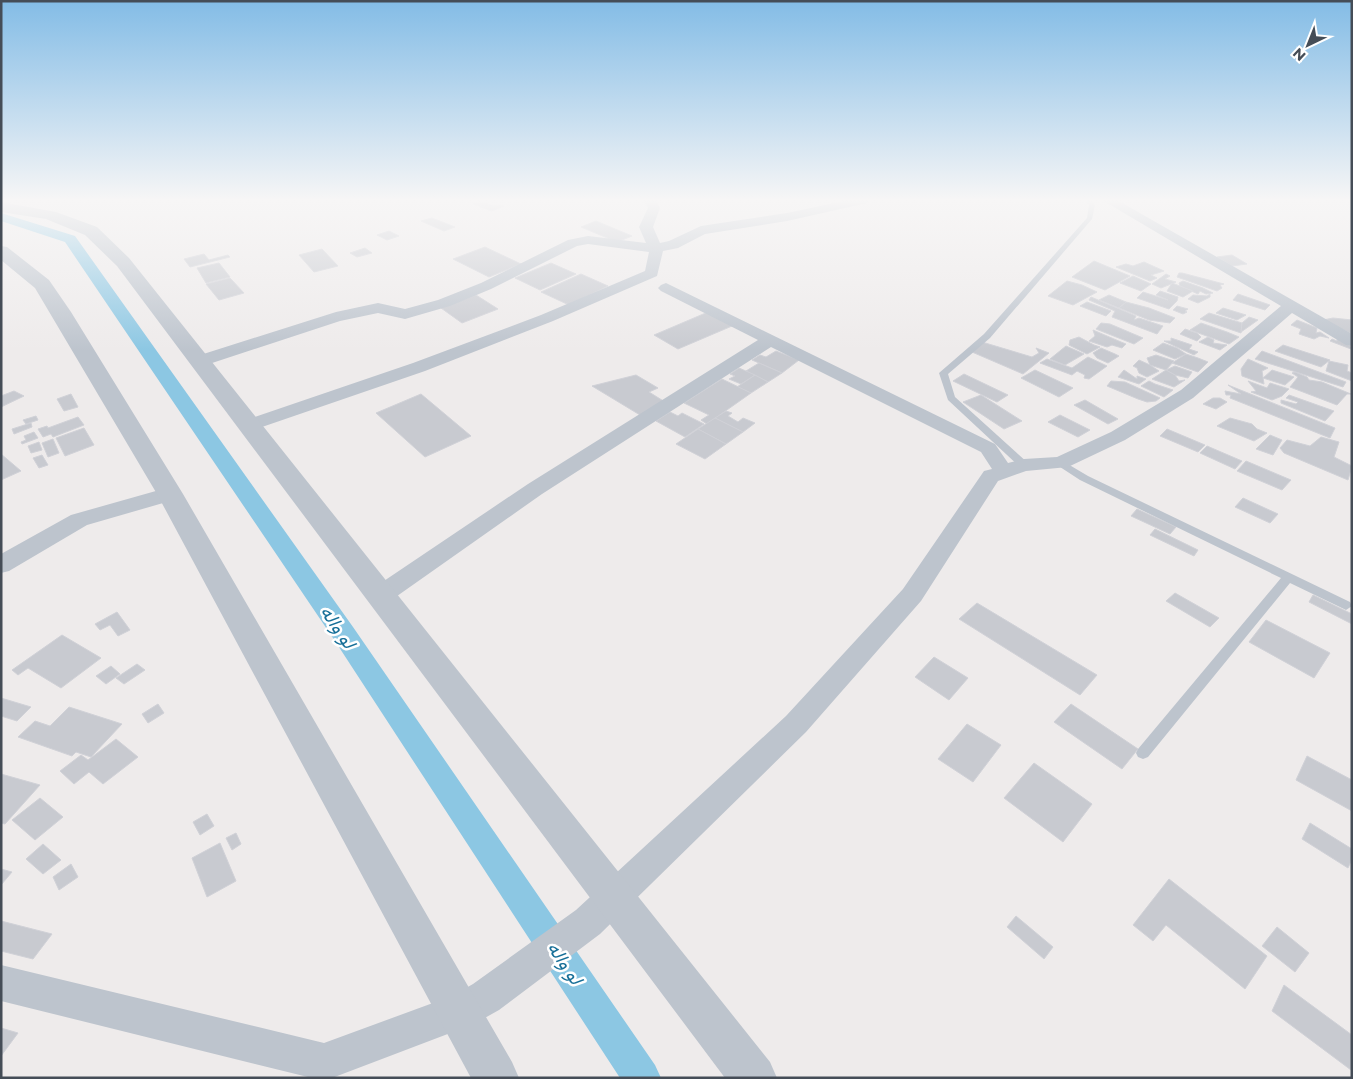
<svg xmlns="http://www.w3.org/2000/svg" width="1353" height="1079" viewBox="0 0 1353 1079" font-family="Montserrat,Vazirmatn,sans-serif">
<style>
.lines{fill:none;stroke-linecap:round;stroke-linejoin:round}
.canal{fill:#8cc7e3;fill-rule:evenodd}
.building{fill:#c8cad0;stroke:#d0d1d7}
.service{fill:#bdc4cd;fill-rule:evenodd}
.minor{fill:#bdc4cd;fill-rule:evenodd}
.tertiary{fill:#bdc4cd;fill-rule:evenodd}
.labels{text-anchor:middle;dominant-baseline:central;stroke-width:5;stroke-linejoin:round;paint-order:stroke}
.water-label{font-size:19px;font-style:italic;fill:#176f98;stroke:#fff}
</style>
<rect width="100%" height="100%" fill="#eeebeb"/>
<g class="lines">
<path class="canal" d="M1,213L75,236L353,627L655,1065L661,1078H620L335,641L65,242L1,221Z"/>
</g>
<g class="building">
<path d="M480,201L494,206L499,205L504,206L492,211L473,204Z"/>
<path d="M432,218L455,227L444,231L421,221Z"/>
<path d="M596,221L632,236L617,242L581,227Z"/>
<path d="M389,231L399,236L387,240L377,235Z"/>
<path d="M485,247L521,264L489,277L453,259Z"/>
<path d="M365,248L372,253L357,257L350,253Z"/>
<path d="M322,249L338,266L314,272L299,255Z"/>
<path d="M204,254L209,260L228,255L230,257L190,267L184,259Z"/>
<path d="M1232,255L1247,264L1232,266L1217,257Z"/>
<path d="M1094,261L1130,276L1105,290L1072,277Z"/>
<path d="M1144,262L1164,271L1151,275L1157,278L1150,281L1116,267L1126,264L1133,266Z"/>
<path d="M219,263L230,277L206,283L197,268Z"/>
<path d="M551,263L576,274L540,290L515,278Z"/>
<path d="M1179,273H1182L1224,284L1220,285L1222,288L1217,291L1177,277Z"/>
<path d="M581,274L608,286L569,305L541,292Z"/>
<path d="M1166,274L1170,276L1165,279L1176,282L1161,288L1152,284Z"/>
<path d="M1133,276L1151,284L1141,291L1120,283Z"/>
<path d="M230,278L244,293L219,300L206,284Z"/>
<path d="M1067,281L1082,285L1097,292L1073,305L1048,296Z"/>
<path d="M1183,281L1203,288L1213,293L1206,294L1200,291L1198,294L1180,286L1179,283Z"/>
<path d="M1172,283L1193,291L1183,297L1167,291Z"/>
<path d="M1160,291L1178,297L1177,301L1169,309L1137,298L1143,292L1168,300L1156,295Z"/>
<path d="M1210,294V297L1198,303L1188,299L1193,295L1207,296Z"/>
<path d="M1238,294L1270,305L1265,310L1233,300Z"/>
<path d="M476,295L498,309L462,323L441,308Z"/>
<path d="M1109,295L1126,302L1119,308L1099,300Z"/>
<path d="M1091,297L1136,316L1134,320L1139,318L1163,326L1157,334L1112,317L1115,311L1089,300Z"/>
<path d="M1087,302L1111,311L1106,316L1080,306Z"/>
<path d="M1126,302L1149,308L1175,318L1170,323L1149,320L1119,308Z"/>
<path d="M1177,306L1188,309L1185,311L1187,312L1183,314L1173,310Z"/>
<path d="M1223,308L1246,315L1237,320L1216,313Z"/>
<path d="M708,312L732,326L678,349L654,335Z"/>
<path d="M1209,313L1242,323L1241,333L1200,319Z"/>
<path d="M1249,317L1258,320L1241,332L1242,323Z"/>
<path d="M1333,318L1352,320V334L1323,320Z"/>
<path d="M1297,320L1317,328L1316,333L1320,332L1329,338L1320,336L1314,339L1299,334L1301,329L1291,325Z"/>
<path d="M1101,323L1110,324L1143,338L1134,344L1096,329Z"/>
<path d="M1201,323L1227,332L1239,337L1229,344L1190,330Z"/>
<path d="M1185,329L1197,333L1201,337L1197,341L1180,334Z"/>
<path d="M1093,330L1121,342L1126,344L1122,348L1112,345L1107,347L1089,341L1095,336Z"/>
<path d="M1079,337L1094,345L1100,347L1087,354L1069,345L1070,340Z"/>
<path d="M1208,337L1214,340L1213,343L1227,345L1220,350L1199,342Z"/>
<path d="M1171,338L1192,345L1189,349L1198,352L1194,355L1164,341H1171Z"/>
<path d="M1332,339L1337,341V339L1352,347L1351,349L1330,341Z"/>
<path d="M982,342L1032,357L1039,353L1036,348L1049,353L1023,374L972,352Z"/>
<path d="M1163,343L1177,348L1186,354L1175,359L1153,350Z"/>
<path d="M1283,345L1330,360L1321,367L1275,351Z"/>
<path d="M1066,346L1084,354L1065,365L1050,359Z"/>
<path d="M1101,348L1115,354L1119,356L1108,363L1097,358L1093,353Z"/>
<path d="M776,351L799,360L782,373L752,360L760,355L766,357Z"/>
<path d="M1262,351L1346,382L1343,387L1255,359Z"/>
<path d="M1186,354L1198,358L1208,362L1198,372L1172,363Z"/>
<path d="M1156,355L1174,361L1166,370L1150,365L1147,358Z"/>
<path d="M1088,357L1107,366L1089,379L1084,378L1085,375L1077,371L1072,375L1040,363L1047,359L1072,368Z"/>
<path d="M1248,359L1268,368L1262,371L1264,384L1242,376L1241,369Z"/>
<path d="M1139,360L1150,365L1159,371L1147,377L1139,373L1137,368L1133,366Z"/>
<path d="M1329,361L1348,365L1347,371L1352,373V381L1326,371Z"/>
<path d="M759,363L782,373L768,382L746,371Z"/>
<path d="M1175,366L1192,372L1188,378L1175,375L1166,370Z"/>
<path d="M739,368L755,375L741,384L729,379L735,376L730,374Z"/>
<path d="M1035,370L1073,388L1059,397L1021,378Z"/>
<path d="M1124,370L1137,379V376L1146,379L1139,384L1118,377Z"/>
<path d="M1166,370L1175,375L1179,381L1185,380L1174,387L1152,379Z"/>
<path d="M1272,370L1294,377L1285,385L1263,378Z"/>
<path d="M1295,372L1307,377L1309,380L1322,382L1351,394H1347L1337,405L1290,387L1298,377L1292,373Z"/>
<path d="M964,374L1008,395L997,402L953,381Z"/>
<path d="M636,375L658,388L649,392L665,402L640,415L592,386Z"/>
<path d="M755,375L768,382L751,393L737,387Z"/>
<path d="M722,379L751,393L707,424L701,420L709,415L684,403Z"/>
<path d="M1111,381L1125,382L1160,398L1156,401L1147,402L1138,399L1107,386Z"/>
<path d="M1149,381L1155,384L1173,390L1164,397L1141,386Z"/>
<path d="M1248,381L1267,388L1270,383L1289,389L1282,396L1272,400L1251,392L1256,391Z"/>
<path d="M1228,385L1335,428L1330,438L1230,398L1231,395H1226L1225,391L1241,394Z"/>
<path d="M14,391L24,396L1,407V396Z"/>
<path d="M71,394L78,407L64,411L57,399Z"/>
<path d="M421,394L471,436L425,457L376,413Z"/>
<path d="M981,395L1022,421L1004,429L963,402Z"/>
<path d="M1289,395L1334,411L1325,421L1281,403V400L1296,404L1298,402L1286,398Z"/>
<path d="M1213,398H1220L1227,402L1216,409L1203,404Z"/>
<path d="M1085,400L1118,419L1108,424L1074,405Z"/>
<path d="M726,411L732,413L728,416L738,422L743,418L755,423L743,432L715,418Z"/>
<path d="M670,412L678,416L682,413L704,424L685,437L656,421Z"/>
<path d="M1060,415L1090,430L1078,437L1048,422Z"/>
<path d="M36,416L38,420L26,424L23,420Z"/>
<path d="M78,417L84,425L53,437L51,434L43,437L38,429L47,426L48,428Z"/>
<path d="M715,418L743,432L726,444L698,429Z"/>
<path d="M1230,418L1252,424L1257,429L1267,433L1254,441L1217,426Z"/>
<path d="M31,423L32,427L14,434L12,429Z"/>
<path d="M84,428L94,445L65,456L56,438Z"/>
<path d="M698,429L726,444L705,459L676,444Z"/>
<path d="M1167,429L1205,445L1198,452L1160,436Z"/>
<path d="M34,432L38,438L22,444L21,442L26,440L24,436Z"/>
<path d="M1270,435L1282,440L1273,455L1256,449Z"/>
<path d="M1321,437L1339,442L1334,457L1352,466L1348,480L1284,453L1280,448L1287,440L1310,446Z"/>
<path d="M53,439L59,453L48,457L42,443Z"/>
<path d="M39,442L42,450L31,453L28,446Z"/>
<path d="M1207,446L1242,461L1235,469L1200,453Z"/>
<path d="M1,454L21,471L1,480Z"/>
<path d="M42,455L48,465L39,468L33,458Z"/>
<path d="M1246,461L1291,480L1282,490L1237,471Z"/>
<path d="M1243,498L1278,514L1270,523L1235,507Z"/>
<path d="M1137,509L1176,527L1170,534L1131,516Z"/>
<path d="M1155,529L1198,550L1194,556L1150,535Z"/>
<path d="M1175,593L1219,618L1210,627L1166,601Z"/>
<path d="M1313,595L1352,614V624L1309,602Z"/>
<path d="M977,603L1097,675L1080,695L959,619Z"/>
<path d="M117,612L130,630L118,636L110,625L100,630L95,624Z"/>
<path d="M1266,620L1330,653L1314,678L1249,642Z"/>
<path d="M62,635L101,658L61,688L28,668L18,675L12,670Z"/>
<path d="M934,657L968,678L949,700L915,677Z"/>
<path d="M137,664L145,670L124,684L116,678Z"/>
<path d="M111,666L120,674L106,684L96,676Z"/>
<path d="M1,698L31,707L17,721L1,716Z"/>
<path d="M158,704L164,713L148,723L142,714Z"/>
<path d="M1071,704L1138,749L1122,769L1054,722Z"/>
<path d="M69,707L122,724L91,757L76,752L72,756L18,737L35,721L50,726Z"/>
<path d="M967,724L1001,745L973,782L938,759Z"/>
<path d="M116,739L138,757L103,784L89,772L74,784L60,771L81,755L88,760Z"/>
<path d="M1307,756L1352,780V811L1296,780Z"/>
<path d="M1034,763L1092,804L1063,842L1004,798Z"/>
<path d="M1,774L40,785L5,824L1,823Z"/>
<path d="M40,798L63,817L35,840L12,820Z"/>
<path d="M207,814L214,826L200,835L193,822Z"/>
<path d="M1310,823L1352,849V859L1348,868L1302,839Z"/>
<path d="M236,833L241,844L232,850L226,838Z"/>
<path d="M220,843L236,881L207,897L192,858Z"/>
<path d="M43,844L61,860L43,874L26,859Z"/>
<path d="M71,864L78,877L59,890L53,877Z"/>
<path d="M1,869L12,872L1,885Z"/>
<path d="M1169,879L1267,956L1245,989L1166,925L1153,941L1133,925Z"/>
<path d="M1016,916L1053,947L1044,959L1007,927Z"/>
<path d="M1,921L52,934L33,959L1,951Z"/>
<path d="M1277,927L1309,953L1295,972L1262,946Z"/>
<path d="M1284,985L1352,1035L1351,1070L1272,1011Z"/>
<path d="M1,1028L18,1033L1,1056Z"/>
</g>
<g class="lines">
<g class="service">
<path d="M1085,200H1091L1095,205L1092,219L990,338L948,374L955,397L1028,463L1029,465L1024,468L1020,467L948,400L939,373L984,334L1087,218L1089,205Z"/>
<path d="M1061,460L1088,476L1350,602L1352,606L1346,610L1342,608L1290,583L1148,757L1143,759L1138,757L1136,753L1138,749L1281,578L1080,480L1057,465L1056,463L1057,461Z"/>
</g>
<g class="minor">
<path d="M644,200H656L660,208L653,227L660,243L669,241L701,226L787,213L848,200H869L867,203L787,221L705,234L678,248L663,251L657,276L553,321L425,371L250,431L243,429L240,425L243,421L413,363L541,315L645,271L649,252L588,244L577,246L491,289L450,306L405,319L378,313L340,321L206,365L200,366L194,365L191,361L194,357L336,312L378,303L405,309L438,300L481,283L568,240L588,236L646,243L639,227L648,208Z"/>
<path d="M1102,200H1117L1352,334V346L1346,345L1292,313L1193,398L1125,440L1068,467L1026,471L998,481L921,601L806,732L600,934L499,1010L474,1024L332,1078H312L1,1001V965L324,1043L452,996L473,984L576,910L786,716L903,589L984,471L992,469L981,452L771,347L542,494L390,601L381,604L372,601L369,595L372,589L528,484L758,340L661,291L658,288L661,285L666,283L995,444L1008,463L1024,459L1057,457L1111,432L1181,390L1281,306Z"/>
<path d="M170,487L177,489L181,494L177,499L87,525L9,571L1,573V554L71,515Z"/>
</g>
<g class="tertiary">
<path d="M1,202L56,212L97,227L129,258L770,1062L777,1078H725L117,266L85,235L46,219L1,212Z"/>
<path d="M1,246L7,247L49,280L71,312L183,494L512,1062L519,1078H471L157,494L35,288L1,260Z"/>
</g>
</g>
<linearGradient id="sky" x2="0" y2="1"><stop stop-color="#83bce6"/><stop offset="0.57" stop-color="#f7f6f6"/><stop offset="1" stop-color="#f7f6f6" stop-opacity="0"/></linearGradient>
<rect width="1353" height="351" fill="url(#sky)"/>
<g class="labels">
<g class="water-label">
<text transform="translate(338 627) rotate(56)">لو واله</text>
<text transform="translate(565 963) rotate(56)">لو واله</text>
</g>
</g>
<rect width="1353" height="1079" fill="none" stroke="#454d57" stroke-width="5"/>
<g transform="translate(1308 45) rotate(223)" stroke="#ffffff" stroke-width="4" paint-order="stroke">
<path d="M0-4L9 19L0 12L-9 19Z" fill="#454d57"/>
<text y="-8" font-size="14" font-weight="bold" text-anchor="middle" fill="#454d57">N</text>
</g>
</svg>
